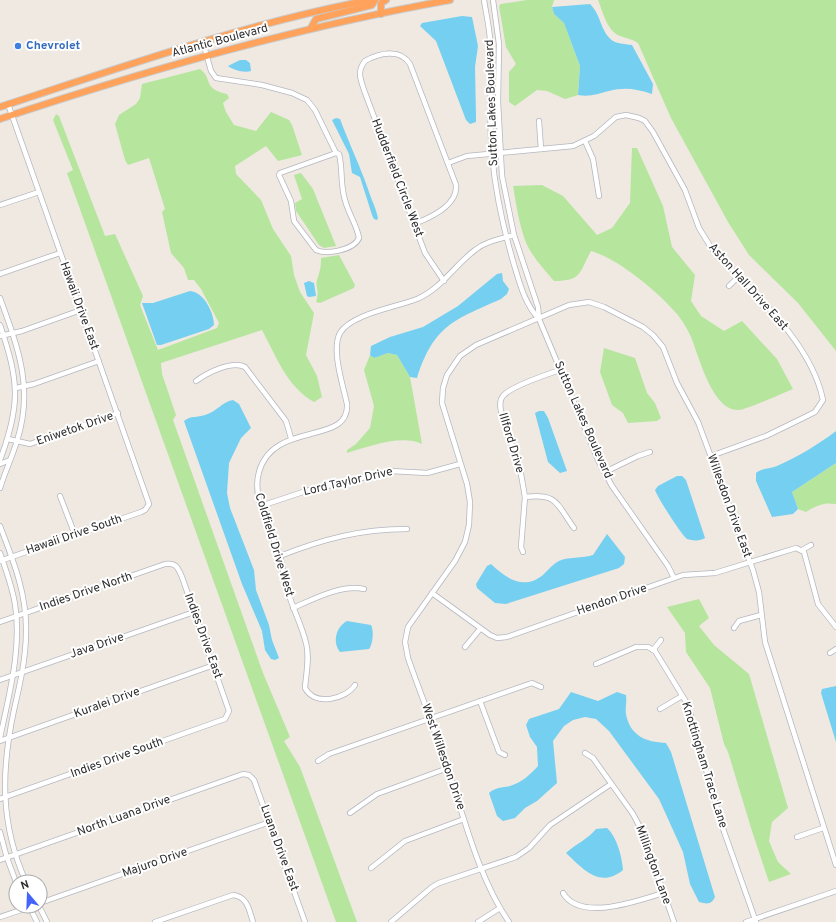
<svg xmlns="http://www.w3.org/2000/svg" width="836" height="922" viewBox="0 0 836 922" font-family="Overpass,sans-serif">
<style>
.green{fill:#b6e59e}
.water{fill:#75cff0}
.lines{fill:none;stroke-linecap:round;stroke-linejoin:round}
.minor-casing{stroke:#b4b7c1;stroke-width:6}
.highway-casing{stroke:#c9c9c9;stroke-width:8}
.minor{stroke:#fff;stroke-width:4.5}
.highway{stroke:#ffa35c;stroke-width:6}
.shop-dot{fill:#3f7fe0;stroke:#fff;stroke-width:1.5}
.labels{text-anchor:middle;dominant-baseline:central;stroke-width:4;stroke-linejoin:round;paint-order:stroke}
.street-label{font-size:12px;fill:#2e2e2e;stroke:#fff}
.shop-label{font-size:12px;font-weight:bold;fill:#366cbe;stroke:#fff;text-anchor:start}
</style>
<rect width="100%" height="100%" fill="#efe9e1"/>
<g class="green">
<path d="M527,0H554L552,7L554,14L564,23L580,66L578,95L565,99L547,91L537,90L515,106L509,102V72L516,64L506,47L499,6L501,4Z"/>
<path d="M598,0H836V351L798,303L749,255L728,222L671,118L638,43C632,39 626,38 620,36C607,31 603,12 598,0Z"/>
<path d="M200,69C213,78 202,89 227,94L229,98L223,103L226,112L234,125L256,131L271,112L289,120L292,125L302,155L278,161L266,146L235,166L236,174L261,200L273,229L291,256L294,275L300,292L314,313L306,355L317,376L322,397L314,402C287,387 276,356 262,330L161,363L162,374L176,415L173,420L263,673L290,737L284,741L300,767L357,922H336L67,173L73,170L53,120L56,114L59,116L105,236L115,234L143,296L140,305L158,350L217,328L219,323L201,289L194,280H188L184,268L171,253L162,212L165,209L149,158L128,165L125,160L115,124L119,115L136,104L140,98L142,84Z"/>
<path d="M632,148H637L663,206L672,247L695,275L691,301L701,316L724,331L742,321L777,359L793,389C783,393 746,410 739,410C712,411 699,356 691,337C688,330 682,320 677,314C658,292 619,259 591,251C579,272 583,281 554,281C544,269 531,256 525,240C519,223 516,204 513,186L542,185L563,196L597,235L612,228L630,203Z"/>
<path d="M301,173L313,189L336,246L324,248L319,245L296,211L295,203L302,199L294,175Z"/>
<path d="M339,255L355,285L354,288L320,303L316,302C320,290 315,287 317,280C320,271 321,268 321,258Z"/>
<path d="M604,348L635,358L647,393L655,403L661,418L657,421L628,423L623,413L612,405L600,372Z"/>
<path d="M388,353L397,355L410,377L422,444C401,434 368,447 347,453V450L356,444L370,428L374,406L364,370L370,355L374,358Z"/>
<path d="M836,463V504C824,502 817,505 806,512L798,509L792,492Z"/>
<path d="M699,599L709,618L699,626L714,645L749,674L788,808L772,822L769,841L778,862L791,874L769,882L752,831L728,752L724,744L710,688L686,652L685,633L667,607Z"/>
</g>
<g class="water">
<path d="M590,4C602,16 600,32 613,41C618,44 626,44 632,45L653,84L652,94C637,89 624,87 609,91C597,94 590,97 578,95L580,66L564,23L554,14L552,7Z"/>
<path d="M462,16L472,17L478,46L475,67L476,117V122L470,124L466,120L436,41L420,26L422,23Z"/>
<path d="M240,60H246L250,63L251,71C243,73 234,70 228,66Z"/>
<path d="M336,118L340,119C349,143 360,166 368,189C371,199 376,208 378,218L377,220L374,219L372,215L360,177L352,173L349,154L332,120Z"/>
<path d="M502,273L503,281L509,289L507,294L501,299C454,320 434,325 417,378L410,377L397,355L388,353L374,358L370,355L371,346L390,337L423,327L458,306L497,274Z"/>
<path d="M309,281L314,283L316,296L309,297L307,296L304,283Z"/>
<path d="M190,291C204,292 214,313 214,325L209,329L161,345H157L142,303H153Z"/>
<path d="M233,400L239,404L251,428L241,438L229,463L227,493L230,508L254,570L256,590L269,625L272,640L279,658L275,660L271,659L265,650L262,631L242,584L184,421C191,415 197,418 205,415C216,412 222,402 233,400Z"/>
<path d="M539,411H544L548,418L567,471L560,473L548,462L535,413Z"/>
<path d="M836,431V463L792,492L798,509L793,514L772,517L756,481V473C761,468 770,469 777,466C797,457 818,445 836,431Z"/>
<path d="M677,476H682L686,480L705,538C701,541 693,541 687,539C683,537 657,497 655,490L658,486Z"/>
<path d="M607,534L625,557L624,564L619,568L506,604L495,603L477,588L476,584L487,566L491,564C506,578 523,591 543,575C548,570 553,564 559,561C566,557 584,558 593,555Z"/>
<path d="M347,621L371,625C374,630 373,644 369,649L340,652C332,642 336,627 347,621Z"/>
<path d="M836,686V742L821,693L822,689Z"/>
<path d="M571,692L598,701L617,692L626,695C627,702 625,708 626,714C630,736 646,742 666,743L671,752L715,897C711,905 707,904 699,902L690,884L683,852L659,799L609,731L596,719L585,717L573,720L564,726L553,741L557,783L537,801L525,808L515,818L503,821L497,816L489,793C496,787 501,788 510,786C521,783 531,774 538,766L537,747L530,737L526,725L529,719L559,709Z"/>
<path d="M607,828C617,837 622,857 623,870C600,889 583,869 566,853C576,844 588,839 596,829Z"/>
</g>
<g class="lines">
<defs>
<g id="minor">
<path d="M484,0C486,13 489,26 490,39C493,77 488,116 492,154C495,190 503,227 513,261C519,281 524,303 539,319"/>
<path d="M493,0L499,44L498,102L502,176L514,235L538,307L539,319L599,462L612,486L668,566L674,578"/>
<path d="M203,42L211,71L216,78L262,85L292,93L307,100L315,110L336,153"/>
<path d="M539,121L541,149"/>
<path d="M585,141L593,159L599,196"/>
<path d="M336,153L339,154C343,169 340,185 345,200C348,213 357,225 359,238C354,250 327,255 316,250L294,221L291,201L279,175L280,173Z"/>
<path d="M448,163L467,156L573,146L594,136L616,117L626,115L639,118L645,121L653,132L685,190L699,228L712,249C751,291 811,341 823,400L815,412L801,419L766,436L711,456"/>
<path d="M0,205L39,192"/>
<path d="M414,224C430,218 458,206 456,185L410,64C400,48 379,53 365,61C357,71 360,78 364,90L425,253L444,281"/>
<path d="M0,274L60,253"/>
<path d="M729,286L738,277"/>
<path d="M0,298C18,348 34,388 17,441C12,457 5,472 0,488"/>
<path d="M0,325C19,381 21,404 0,460"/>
<path d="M0,336L22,331L81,310"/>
<path d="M196,381C207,373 232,360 245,367L286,421L291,438"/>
<path d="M16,388L34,384L99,361"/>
<path d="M8,439L30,444L118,413"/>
<path d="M0,464L10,460"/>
<path d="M605,472L638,456L650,452"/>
<path d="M60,496L75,535"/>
<path d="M525,497C557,493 556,503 574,528"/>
<path d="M261,506L306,491L391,471L427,473L460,464"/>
<path d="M0,526C13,560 27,594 26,632C26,658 20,684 14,710C1,771 0,824 26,882"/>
<path d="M802,550L811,545"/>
<path d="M523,552L521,547L525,497L521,474L501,411C500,406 500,399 503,396C510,387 548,374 560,370"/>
<path d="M0,553C6,570 12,586 15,604C22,649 9,694 0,738"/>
<path d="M280,556C323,539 361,529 407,529"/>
<path d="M0,561L141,512L145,510L149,504L8,104"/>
<path d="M432,593L490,635L497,638L507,637L683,575L715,573L796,548L804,552L818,604L836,627"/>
<path d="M293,608C313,599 342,584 364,589"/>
<path d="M0,622L165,564C176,562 178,568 182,577L229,711L225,719L219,721L0,799"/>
<path d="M734,628L739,621L761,615"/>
<path d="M465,647L480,629"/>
<path d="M653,650L661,640"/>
<path d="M830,653L836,649"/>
<path d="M596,664L636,647H648L655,651L688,705L721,823L756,922"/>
<path d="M0,680L194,612"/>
<path d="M355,685C346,699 315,707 305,688C306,674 310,657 306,643C302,626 293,609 288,592C285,580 283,568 280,556C272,530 251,500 259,472C273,420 350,446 347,404C343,385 331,350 340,333C351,314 397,307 417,299C442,288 454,266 475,250C486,241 501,239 514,235"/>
<path d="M480,701L499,752L505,755"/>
<path d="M660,709L682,696"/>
<path d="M0,741L214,665"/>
<path d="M585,753L593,758L633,814L642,831L674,922"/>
<path d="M318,761L329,754L529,684L532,683L541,687"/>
<path d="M350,813L377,794L448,768"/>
<path d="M0,832L7,858L16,882"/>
<path d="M797,837L823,828"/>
<path d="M0,860L243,774L249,775L254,780L305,922"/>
<path d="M371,868L405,841L464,819"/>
<path d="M563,893C580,922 637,901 663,893"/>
<path d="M40,903L270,822"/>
<path d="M29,906L37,922"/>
<path d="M39,906L47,922"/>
<path d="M0,917L33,906"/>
<path d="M155,922L233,895C248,897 249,910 253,922"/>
<path d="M391,922L432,887L439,883L516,857L529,848L550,825L611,784"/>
<path d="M478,922L500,908"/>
<path d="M509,922C479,879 465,820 448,770C436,732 421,695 408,658L405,642L408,627L455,561L465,542L469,525L470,502L467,484L442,403L443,388L447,375L460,356L476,345L569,305L589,302L604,307L643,327L653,335L663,347L677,383L698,422L753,570L759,592L765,642L836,865"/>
<path d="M746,922L836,891"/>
</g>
<g id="highway">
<path d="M381,14V3L386,0"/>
<path d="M311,28L316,19L372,5L375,0"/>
<path d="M0,107C122,67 244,24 370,0"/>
<path d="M0,119C147,70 297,27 450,0"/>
</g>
</defs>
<use href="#minor" class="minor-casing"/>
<use href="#highway" class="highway-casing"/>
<use href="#minor" class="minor"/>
<use href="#highway" class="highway"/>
</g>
<circle class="shop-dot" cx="18" cy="46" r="4"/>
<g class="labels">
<g class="street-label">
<text transform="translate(220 41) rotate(-15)">Atlantic Boulevard</text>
<text transform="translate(492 103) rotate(-92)">Sutton Lakes Boulevard</text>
<text transform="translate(397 178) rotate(69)">Hudderfield Circle West</text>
<text transform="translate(748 287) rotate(48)">Aston Hall Drive East</text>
<text transform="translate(79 306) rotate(70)">Hawaii Drive East</text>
<text transform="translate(583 420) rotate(66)">Sutton Lakes Boulevard</text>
<text transform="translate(75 429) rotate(-19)">Eniwetok Drive</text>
<text transform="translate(511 443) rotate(73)">Illford Drive</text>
<text transform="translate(348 482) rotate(-13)">Lord Taylor Drive</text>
<text transform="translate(729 506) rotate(70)">Willesdon Drive East</text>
<text transform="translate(74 535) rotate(-19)">Hawaii Drive South</text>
<text transform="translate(274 545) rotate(73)">Coldfield Drive West</text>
<text transform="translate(86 592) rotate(-19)">Indies Drive North</text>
<text transform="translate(612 600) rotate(-19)">Hendon Drive</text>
<text transform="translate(203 636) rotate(70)">Indies Drive East</text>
<text transform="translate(97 646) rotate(-19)">Java Drive</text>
<text transform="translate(107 703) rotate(-20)">Kuralei Drive</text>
<text transform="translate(443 757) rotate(71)">West Willesdon Drive</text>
<text transform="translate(117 758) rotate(-20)">Indies Drive South</text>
<text transform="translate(704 765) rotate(73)">Knottingham Trace Lane</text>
<text transform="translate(124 816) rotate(-20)">North Luana Drive</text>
<text transform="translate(279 848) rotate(70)">Luana Drive East</text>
<text transform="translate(155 863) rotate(-19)">Majuro Drive</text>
<text transform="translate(653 865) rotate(70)">Millington Lane</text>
</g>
<g class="shop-label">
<text x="26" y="46">Chevrolet</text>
</g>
</g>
<g transform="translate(28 894) rotate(341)"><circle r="19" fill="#ffffff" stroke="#ababab"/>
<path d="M0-3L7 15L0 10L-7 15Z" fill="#4264fb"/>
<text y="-6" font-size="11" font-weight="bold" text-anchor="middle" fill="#2e2e2e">N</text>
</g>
</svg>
